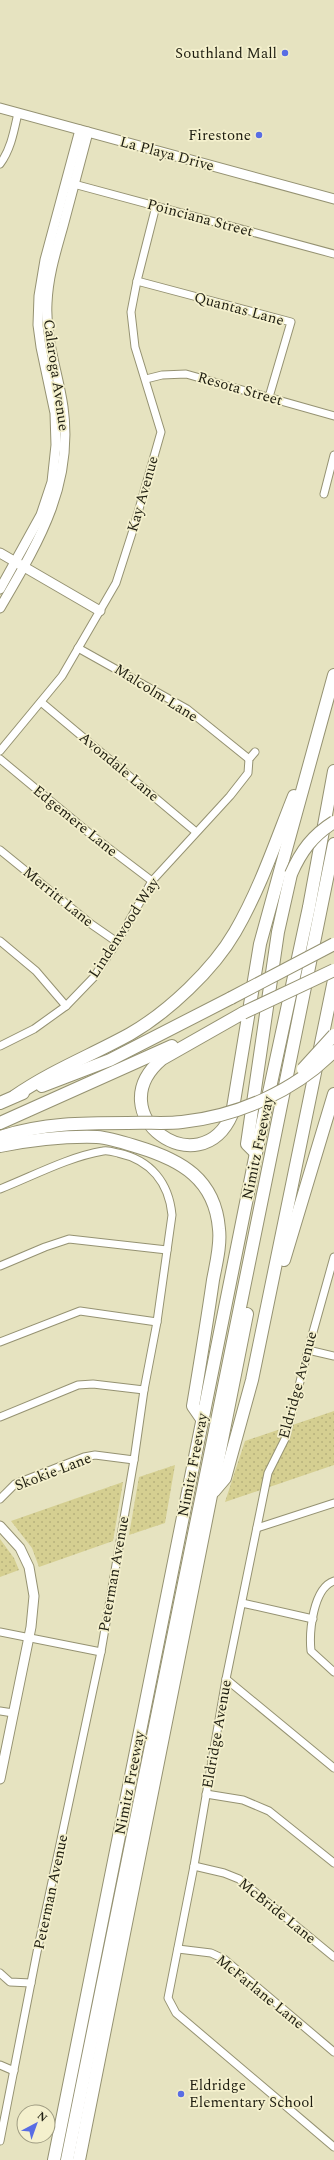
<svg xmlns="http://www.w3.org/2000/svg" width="334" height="2160" viewBox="0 0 334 2160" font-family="Spectral,serif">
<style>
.park{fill:url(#park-dots)}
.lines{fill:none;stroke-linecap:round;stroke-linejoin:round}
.street-casing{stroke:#959272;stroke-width:9}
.secondary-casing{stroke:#959272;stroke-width:11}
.highway-casing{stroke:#959272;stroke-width:14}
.street{stroke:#fff;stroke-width:7}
.secondary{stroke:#fff;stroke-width:9}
.highway{stroke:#fff;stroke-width:12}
.highway-bridge-casing{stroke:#959272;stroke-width:14;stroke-linecap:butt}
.highway-bridge{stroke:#fff;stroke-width:12}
.poi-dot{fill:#596de4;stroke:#f4f0cd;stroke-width:1.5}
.labels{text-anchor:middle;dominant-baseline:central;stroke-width:3.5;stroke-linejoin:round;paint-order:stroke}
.poi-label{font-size:15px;fill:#1f1e11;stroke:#f4f0cd;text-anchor:end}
.street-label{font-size:15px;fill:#1f1e11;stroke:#f4f0cd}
</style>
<defs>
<pattern id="park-dots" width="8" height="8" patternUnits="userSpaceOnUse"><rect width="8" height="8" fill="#d5cf91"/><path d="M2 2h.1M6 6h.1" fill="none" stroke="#b6b17c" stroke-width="1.8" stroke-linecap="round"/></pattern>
</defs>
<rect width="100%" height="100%" fill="#e6e3c0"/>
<g class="park">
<path d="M334,1411V1465L225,1502L245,1441Z"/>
<path d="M175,1465L165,1523L129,1535L139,1477Z"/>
<path d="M123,1482L113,1541L39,1567L32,1548L11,1521Z"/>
<path d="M0,1539L14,1558L19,1570L0,1577Z"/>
</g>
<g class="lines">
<defs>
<g id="street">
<path d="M0,164C11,149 14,131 18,113"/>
<path d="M70,183L334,254"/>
<path d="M137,281L291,322L269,397"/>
<path d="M146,379L162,375L186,374L334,416"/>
<path d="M324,494L334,455"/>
<path d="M78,648L187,709L249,759"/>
<path d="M41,702L196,832"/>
<path d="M0,751L62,676L116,583L133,530L161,432L135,347L131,312L137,281L156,206"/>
<path d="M0,759L94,837L152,881"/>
<path d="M0,850L91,924L117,942"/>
<path d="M0,941L36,971L66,1006"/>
<path d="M0,1046L34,1029L66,1006L94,977L117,942L152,881L230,796L248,773L249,759L255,752"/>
<path d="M0,1189C33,1176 68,1157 103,1151C108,1150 114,1152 118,1153C151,1160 169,1183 172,1215L157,1322L144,1390L134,1460L101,1652L37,1952L0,2141"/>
<path d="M334,1257L308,1350L286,1437L268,1473L226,1679L194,1866L168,1998L176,2013L334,2147"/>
<path d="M0,1266L45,1247L69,1239L167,1250"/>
<path d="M0,1342L80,1311L157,1322"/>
<path d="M308,1350L334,1356"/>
<path d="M0,1417L78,1385L93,1384L144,1390"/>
<path d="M0,1499L15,1484L84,1457L95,1455L134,1460"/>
<path d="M257,1528L334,1503"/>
<path d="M334,1581C313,1588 309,1632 311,1651L334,1672"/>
<path d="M242,1603L313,1619"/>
<path d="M0,1632L101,1652"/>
<path d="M226,1679L334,1768"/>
<path d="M0,1711L13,1713"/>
<path d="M206,1794L243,1800L269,1811L334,1863"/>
<path d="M194,1866L224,1873L239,1879L334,1957"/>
<path d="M178,1949L211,1953L224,1959L334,2052"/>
<path d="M0,1973L10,1982L31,1983"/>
<path d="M0,2065L14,2071"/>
</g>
<g id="secondary">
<path d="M0,108L334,199"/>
<path d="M0,553L100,611"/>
<path d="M0,589L41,515L52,482L56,445L55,413L41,347L38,325L39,296L45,260L80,130"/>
<path d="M0,608C38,543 74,485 63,407C58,372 45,340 47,303C48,276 56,251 63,226C71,195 80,163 88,132"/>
<path d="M0,1526L20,1548L29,1567L34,1596L31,1627L0,1779"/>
</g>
<g id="highway">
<path d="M243,1013L162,1059C97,1114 200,1188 232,1114L260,944L334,675"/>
<path d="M42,1086L110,1060L231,998"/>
<path d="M15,1096C51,1071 92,1055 130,1034C168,1012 213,970 235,932C260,889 276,841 294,796"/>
<path d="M0,1103L23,1093"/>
<path d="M0,1123L172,1046"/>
<path d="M0,1137C43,1123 83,1123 128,1123"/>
<path d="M0,1146C31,1140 64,1136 97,1137C110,1138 125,1143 138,1147C181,1160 215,1179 219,1229C221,1245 216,1264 213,1280C207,1322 200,1364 193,1406L202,1419"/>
<path d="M256,1153L247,1144L278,932L291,874"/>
<path d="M284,1260L334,1094"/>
<path d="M214,1491L225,1478L252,1380L334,980"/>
<path d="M54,2160L256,1153L309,907L334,771"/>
<path d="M67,2160L334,844"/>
<path d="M79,2160L247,1314"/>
</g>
</defs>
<use href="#street" class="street-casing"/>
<use href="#secondary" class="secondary-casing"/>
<use href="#highway" class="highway-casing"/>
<use href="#street" class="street"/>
<use href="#secondary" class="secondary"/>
<use href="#highway" class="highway"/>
<defs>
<g id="highway-bridge">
<path d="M291,874C301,851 313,835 334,822"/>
<path d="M231,998L334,944"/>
<path d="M243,1013L334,970"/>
<path d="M303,1069L334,1035"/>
<path d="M128,1123C146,1122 165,1124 182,1122C238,1116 295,1091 334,1051"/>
</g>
</defs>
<use href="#highway-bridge" class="highway-bridge-casing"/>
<use href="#highway-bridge" class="highway-bridge"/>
</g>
<g class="poi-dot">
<circle cx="285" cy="53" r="4"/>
<circle cx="259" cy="135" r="4"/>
<circle cx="181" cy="2094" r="4"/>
</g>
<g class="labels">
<g class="poi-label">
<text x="277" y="53">Southland Mall</text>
<text x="251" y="135">Firestone</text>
<text x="189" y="2085" text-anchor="start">Eldridge<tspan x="189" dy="17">Elementary School</tspan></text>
</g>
<g class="street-label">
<text transform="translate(167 154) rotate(15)">La Playa Drive</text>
<text transform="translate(200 218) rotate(15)">Poinciana Street</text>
<text transform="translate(239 309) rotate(15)">Quantas Lane</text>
<text transform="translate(56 375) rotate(82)">Calaroga Avenue</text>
<text transform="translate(240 389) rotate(16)">Resota Street</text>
<text transform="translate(143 494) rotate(-74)">Kay Avenue</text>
<text transform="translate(156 693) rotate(32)">Malcolm Lane</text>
<text transform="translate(119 767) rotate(40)">Avondale Lane</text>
<text transform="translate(75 821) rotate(39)">Edgemere Lane</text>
<text transform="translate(58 897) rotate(39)">Merritt Lane</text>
<text transform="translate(124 928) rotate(-57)">Lindenwood Way</text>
<text transform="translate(258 1148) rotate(-78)">Nimitz Freeway</text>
<text transform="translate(298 1385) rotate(-75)">Eldridge Avenue</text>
<text transform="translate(193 1465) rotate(-79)">Nimitz Freeway</text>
<text transform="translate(53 1472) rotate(-21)">Skokie Lane</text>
<text transform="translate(114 1574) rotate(-80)">Peterman Avenue</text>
<text transform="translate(217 1734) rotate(-80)">Eldridge Avenue</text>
<text transform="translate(130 1783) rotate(-79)">Nimitz Freeway</text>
<text transform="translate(51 1892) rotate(-78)">Peterman Avenue</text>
<text transform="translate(277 1911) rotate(39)">McBride Lane</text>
<text transform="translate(260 1992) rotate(39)">McFarlane Lane</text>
</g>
</g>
<g transform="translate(36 2124) rotate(41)"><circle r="19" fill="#f4f0cd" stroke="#9f9c82"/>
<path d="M0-3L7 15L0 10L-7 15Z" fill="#596de4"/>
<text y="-6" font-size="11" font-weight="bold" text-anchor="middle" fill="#1f1e11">N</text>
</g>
</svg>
